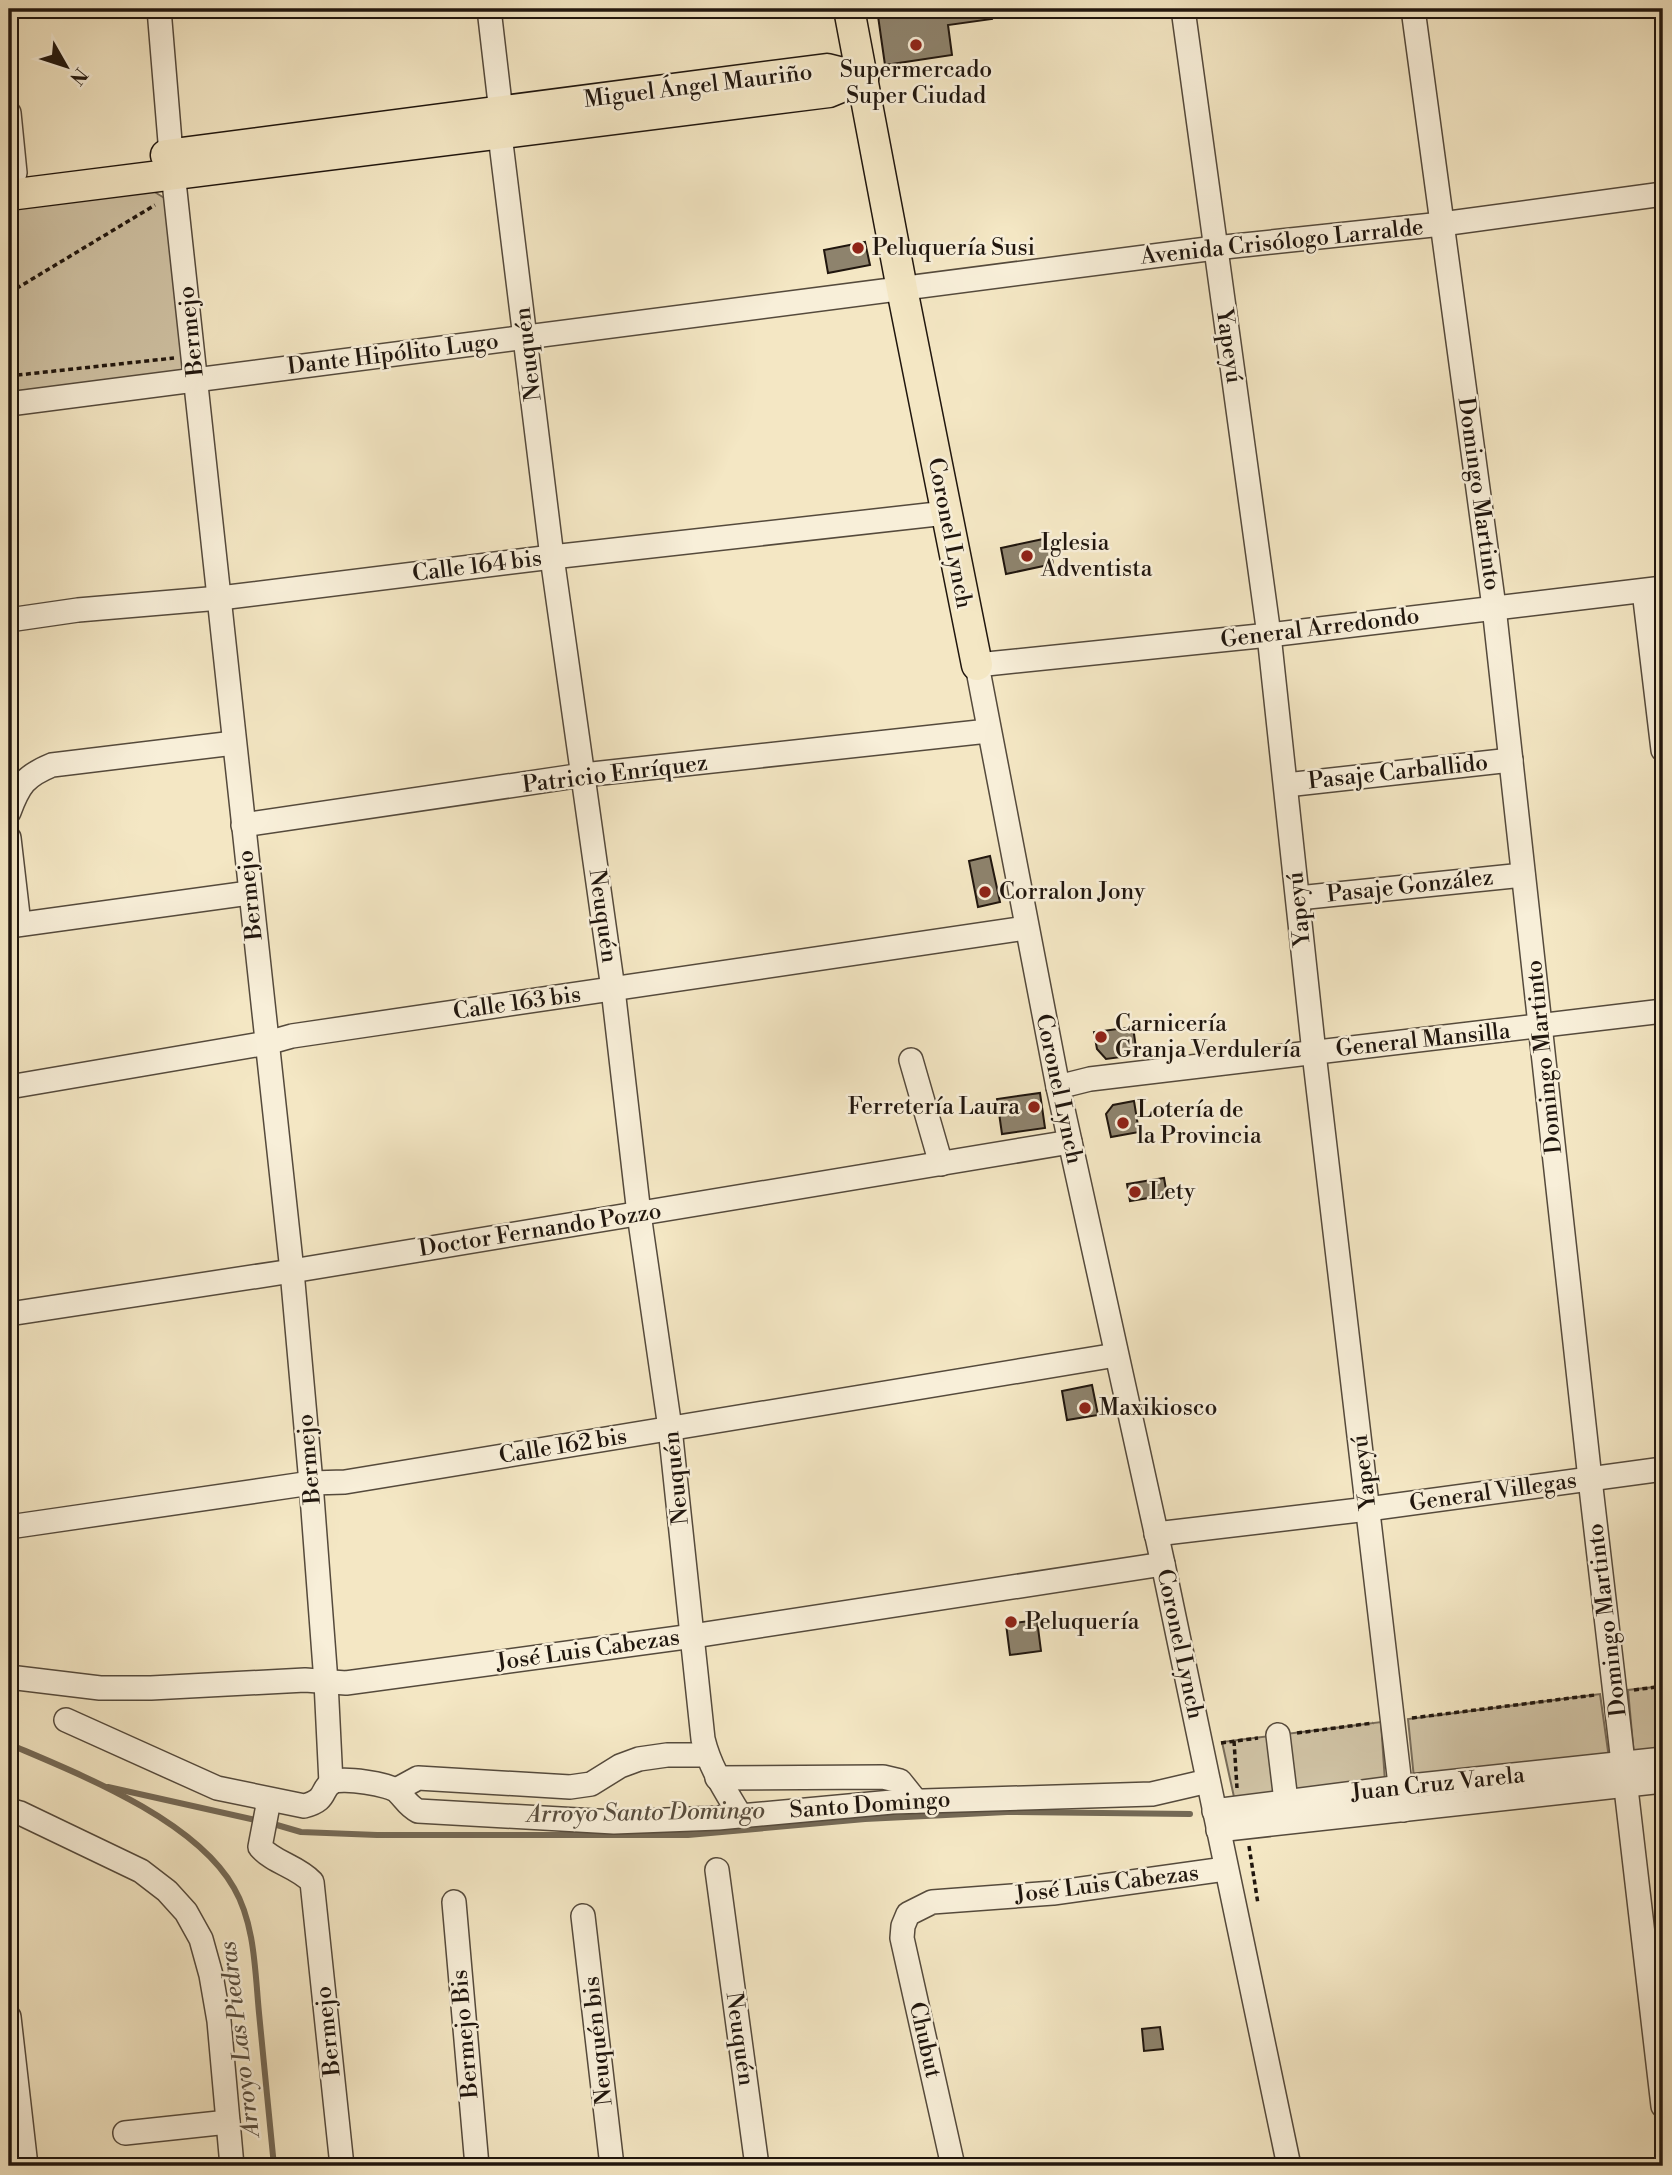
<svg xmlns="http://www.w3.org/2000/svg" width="1672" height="2175" viewBox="0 0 1672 2175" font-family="'Libre Bodoni',serif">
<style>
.green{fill:#d0c3a5;stroke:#786c5a;stroke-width:2}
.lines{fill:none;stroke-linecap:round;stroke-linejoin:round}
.stream{stroke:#746956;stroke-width:6}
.building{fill:#8e836d;stroke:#20160e;stroke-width:2}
.minor-casing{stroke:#554a3c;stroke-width:26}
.major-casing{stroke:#20160e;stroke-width:33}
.path{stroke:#20160e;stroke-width:3.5;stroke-dasharray:5 3.5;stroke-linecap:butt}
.minor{stroke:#f8efd9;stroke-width:23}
.major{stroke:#f4e7c4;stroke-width:30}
.poi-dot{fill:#8f2418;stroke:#f8efd9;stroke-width:2.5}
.labels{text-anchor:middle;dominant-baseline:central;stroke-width:5;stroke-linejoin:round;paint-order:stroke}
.poi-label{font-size:23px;fill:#20160e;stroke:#f8efd9;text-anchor:start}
.street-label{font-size:23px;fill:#20160e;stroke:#f8efd9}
.water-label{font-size:24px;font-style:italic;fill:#584d3e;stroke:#f8efd9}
</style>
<rect width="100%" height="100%" fill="#f4e7c4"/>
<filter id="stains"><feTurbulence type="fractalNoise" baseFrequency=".00286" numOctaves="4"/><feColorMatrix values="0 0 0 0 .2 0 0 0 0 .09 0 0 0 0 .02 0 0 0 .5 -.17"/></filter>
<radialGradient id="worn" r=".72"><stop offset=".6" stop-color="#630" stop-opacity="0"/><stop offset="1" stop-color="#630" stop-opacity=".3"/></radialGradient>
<g class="green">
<path d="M153,191L166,199L185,369L179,373L9,392V207Z"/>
<path d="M1663,1686V1751L1634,1755L1628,1690Z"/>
<path d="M1600,1694L1609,1758L1414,1778L1408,1719Z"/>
<path d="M1381,1722L1385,1782L1234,1797L1222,1742Z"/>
</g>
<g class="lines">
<g class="stream">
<path d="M9,1744C79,1774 195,1819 234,1888C255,1924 255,1972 259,2013C264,2064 269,2115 274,2166"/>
<path d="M108,1787L260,1821"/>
<path d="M270,1823L301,1832L377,1835H688L865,1819L1007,1812L1190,1814"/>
</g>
</g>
<g class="building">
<path d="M877,9H991L992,19L948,25L952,55L885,65Z"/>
<path d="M865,242L870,265L828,273L824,250Z"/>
<path d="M1048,538L1053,564L1006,574L1001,548Z"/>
<path d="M990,856L1000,902L978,907L969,861Z"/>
<path d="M1133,1027L1137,1055L1106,1059L1097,1049L1094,1032Z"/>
<path d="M1040,1093L1045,1128L1002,1134L997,1099Z"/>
<path d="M1134,1101L1139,1132L1111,1137L1106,1114L1113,1105Z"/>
<path d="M1164,1178L1167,1195L1130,1201L1127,1184Z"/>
<path d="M1092,1385L1098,1415L1067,1420L1062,1391Z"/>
<path d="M1037,1620L1041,1651L1010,1655L1006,1624Z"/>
<path d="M1160,2027L1163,2049L1144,2051L1142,2029Z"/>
</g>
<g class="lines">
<defs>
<g id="minor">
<path d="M159,9L171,154L292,1271L311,1483L326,1682L331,1783"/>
<path d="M489,9L501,112L500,135L552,557L613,989L639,1214L670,1428L703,1739C710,1768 725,1790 740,1815"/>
<path d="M1183,9L1269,635L1314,1053L1403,1810"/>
<path d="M1413,9L1494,607L1590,1479L1663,2106"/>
<path d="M9,113L15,173"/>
<path d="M9,404L1215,248L1442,224L1663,194"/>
<path d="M1644,591L1663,750"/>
<path d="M9,620L78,610L220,598L552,557L946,513"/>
<path d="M1286,785L1511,760"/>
<path d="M9,812C19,785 25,776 52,765L234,743"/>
<path d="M243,825L583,775L988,731"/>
<path d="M9,838L19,924"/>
<path d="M1298,898L1523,875"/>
<path d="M9,926L249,893"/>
<path d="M911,1060L941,1164"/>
<path d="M9,1087L267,1043L292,1036L1026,928"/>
<path d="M1058,1087L1090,1079L1663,1011"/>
<path d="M9,1314L292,1271L1070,1142"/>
<path d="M9,1527L311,1483L345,1482L1116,1355"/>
<path d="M1156,1534L1368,1509L1663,1469"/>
<path d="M9,1677L100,1688H151L305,1680L346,1683L693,1636L1163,1564"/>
<path d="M66,1720L217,1788L304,1806C328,1800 320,1790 332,1782C341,1777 391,1784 398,1792C405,1799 408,1806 418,1811L614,1822L718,1818L892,1802L1152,1794L1208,1781"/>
<path d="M1278,1735L1286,1801"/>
<path d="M717,1778L883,1777L900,1781L916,1801"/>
<path d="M396,1790L418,1778L570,1787L591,1784L620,1766L639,1759L667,1755H707"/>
<path d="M269,1800L260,1847C274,1863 297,1866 312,1882L342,2166"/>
<path d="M9,1810L20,1813L141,1871L167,1891L186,1912L201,1939L211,1975L219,2021L232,2166"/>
<path d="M1214,1811L1401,1787L1663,1759"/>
<path d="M1218,1830L1663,1781"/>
<path d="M717,1870L757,2166"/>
<path d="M454,1902L477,2166"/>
<path d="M583,1916L612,2166"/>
<path d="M9,2017L26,2166"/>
<path d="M125,2133L228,2122"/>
<path d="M953,2166L902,1938L903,1926L908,1914L932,1902L1053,1893L1225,1869"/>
<path d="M1289,2166L1163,1564L1058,1087L977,665L1269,635L1663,588"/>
</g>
<g id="major">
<path d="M849,9L902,289L977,665"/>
<path d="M166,155L827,69L863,78"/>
<path d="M9,195L829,92L863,78"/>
</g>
</defs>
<use href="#minor" class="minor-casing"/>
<use href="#major" class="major-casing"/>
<g class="path">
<path d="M9,293L155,205"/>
<path d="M9,376L174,358"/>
<path d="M1634,1690L1663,1686"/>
<path d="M1412,1718L1595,1695"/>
<path d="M1297,1733L1373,1723"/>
<path d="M1234,1741L1237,1788"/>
<path d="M1221,1743L1258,1738"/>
<path d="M1249,1846L1258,1904"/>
</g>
<use href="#minor" class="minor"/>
<use href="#major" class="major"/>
</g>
<g class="poi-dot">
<circle cx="916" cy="45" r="7"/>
<circle cx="858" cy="248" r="7"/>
<circle cx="1027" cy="556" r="7"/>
<circle cx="985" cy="892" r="7"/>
<circle cx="1101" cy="1037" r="7"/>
<circle cx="1034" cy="1107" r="7"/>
<circle cx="1123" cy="1123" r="7"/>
<circle cx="1135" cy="1192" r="7"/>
<circle cx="1085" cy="1408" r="7"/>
<circle cx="1011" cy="1622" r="7"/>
</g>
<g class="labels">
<g class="poi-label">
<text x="916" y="70" text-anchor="middle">Supermercado<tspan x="916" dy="26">Super Ciudad</tspan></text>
<text x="872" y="248">Peluquería Susi</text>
<text x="1041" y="543">Iglesia<tspan x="1041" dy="26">Adventista</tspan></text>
<text x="999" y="892">Corralon Jony</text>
<text x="1115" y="1024">Carnicería<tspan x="1115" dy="26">Granja Verdulería</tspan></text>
<text x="1020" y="1107" text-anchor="end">Ferretería Laura</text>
<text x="1137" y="1110">Lotería de<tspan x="1137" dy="26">la Provincia</tspan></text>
<text x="1149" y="1192">Lety</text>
<text x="1099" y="1408">Maxikiosco</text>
<text x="1025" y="1622">Peluquería</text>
</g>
<g class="street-label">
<text transform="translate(698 86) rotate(-7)">Miguel Ángel Mauriño</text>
<text transform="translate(1282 242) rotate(-6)">Avenida Crisólogo Larralde</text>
<text transform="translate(191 331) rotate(-96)">Bermejo</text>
<text transform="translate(1229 346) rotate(82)">Yapeyú</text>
<text transform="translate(393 354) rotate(-7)">Dante Hipólito Lugo</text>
<text transform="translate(528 354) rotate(-97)">Neuquén</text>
<text transform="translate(1479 494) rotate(82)">Domingo Martinto</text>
<text transform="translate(950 533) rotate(79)">Coronel Lynch</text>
<text transform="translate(477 566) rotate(-7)">Calle 164 bis</text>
<text transform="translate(1320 628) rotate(-7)">General Arredondo</text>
<text transform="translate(1398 772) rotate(-6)">Pasaje Carballido</text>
<text transform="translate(615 774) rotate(-7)">Patricio Enríquez</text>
<text transform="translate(1410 886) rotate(-6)">Pasaje González</text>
<text transform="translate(250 895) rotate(-96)">Bermejo</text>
<text transform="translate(1299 909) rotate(-96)">Yapeyú</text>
<text transform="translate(603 916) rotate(82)">Neuquén</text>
<text transform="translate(517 1003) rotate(-8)">Calle 163 bis</text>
<text transform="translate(1423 1040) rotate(-6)">General Mansilla</text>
<text transform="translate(1544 1057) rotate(-96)">Domingo Martinto</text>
<text transform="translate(1059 1089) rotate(78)">Coronel Lynch</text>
<text transform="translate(540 1230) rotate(-9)">Doctor Fernando Pozzo</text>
<text transform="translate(563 1446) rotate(-9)">Calle 162 bis</text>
<text transform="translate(309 1459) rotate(-95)">Bermejo</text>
<text transform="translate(1364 1472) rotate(-97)">Yapeyú</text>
<text transform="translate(676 1478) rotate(-96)">Neuquén</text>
<text transform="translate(1493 1492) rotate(-8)">General Villegas</text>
<text transform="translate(1607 1620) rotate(-97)">Domingo Martinto</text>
<text transform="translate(1180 1644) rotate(78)">Coronel Lynch</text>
<text transform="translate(588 1650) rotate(-8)">José Luis Cabezas</text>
<text transform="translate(1438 1784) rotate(-6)">Juan Cruz Varela</text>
<text transform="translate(870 1805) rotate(-4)">Santo Domingo</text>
<text transform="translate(1107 1884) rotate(-7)">José Luis Cabezas</text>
<text transform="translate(328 2031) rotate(-96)">Bermejo</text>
<text transform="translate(465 2034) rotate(-95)">Bermejo Bis</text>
<text transform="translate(740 2039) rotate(82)">Neuquén</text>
<text transform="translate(925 2040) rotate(77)">Chubut</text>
<text transform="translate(598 2041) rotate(-96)">Neuquén bis</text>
</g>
<g class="water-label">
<text transform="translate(646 1813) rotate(-1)">Arroyo Santo Domingo</text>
<text transform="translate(240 2039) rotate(-97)">Arroyo Las Piedras</text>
</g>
</g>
<rect width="1672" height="2175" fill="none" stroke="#f4e7c4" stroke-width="35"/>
<rect x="10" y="10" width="1651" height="2154" fill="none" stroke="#20160e" stroke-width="3.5"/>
<rect x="18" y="18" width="1637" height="2140" fill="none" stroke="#20160e" stroke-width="2"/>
<g transform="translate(66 66) rotate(129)" stroke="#f8efd9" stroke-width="5" paint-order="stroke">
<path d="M0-5L12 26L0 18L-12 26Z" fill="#20160e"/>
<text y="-10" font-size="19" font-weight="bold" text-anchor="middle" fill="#20160e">N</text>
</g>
<rect width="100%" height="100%" filter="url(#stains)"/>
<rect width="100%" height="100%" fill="url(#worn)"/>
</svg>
